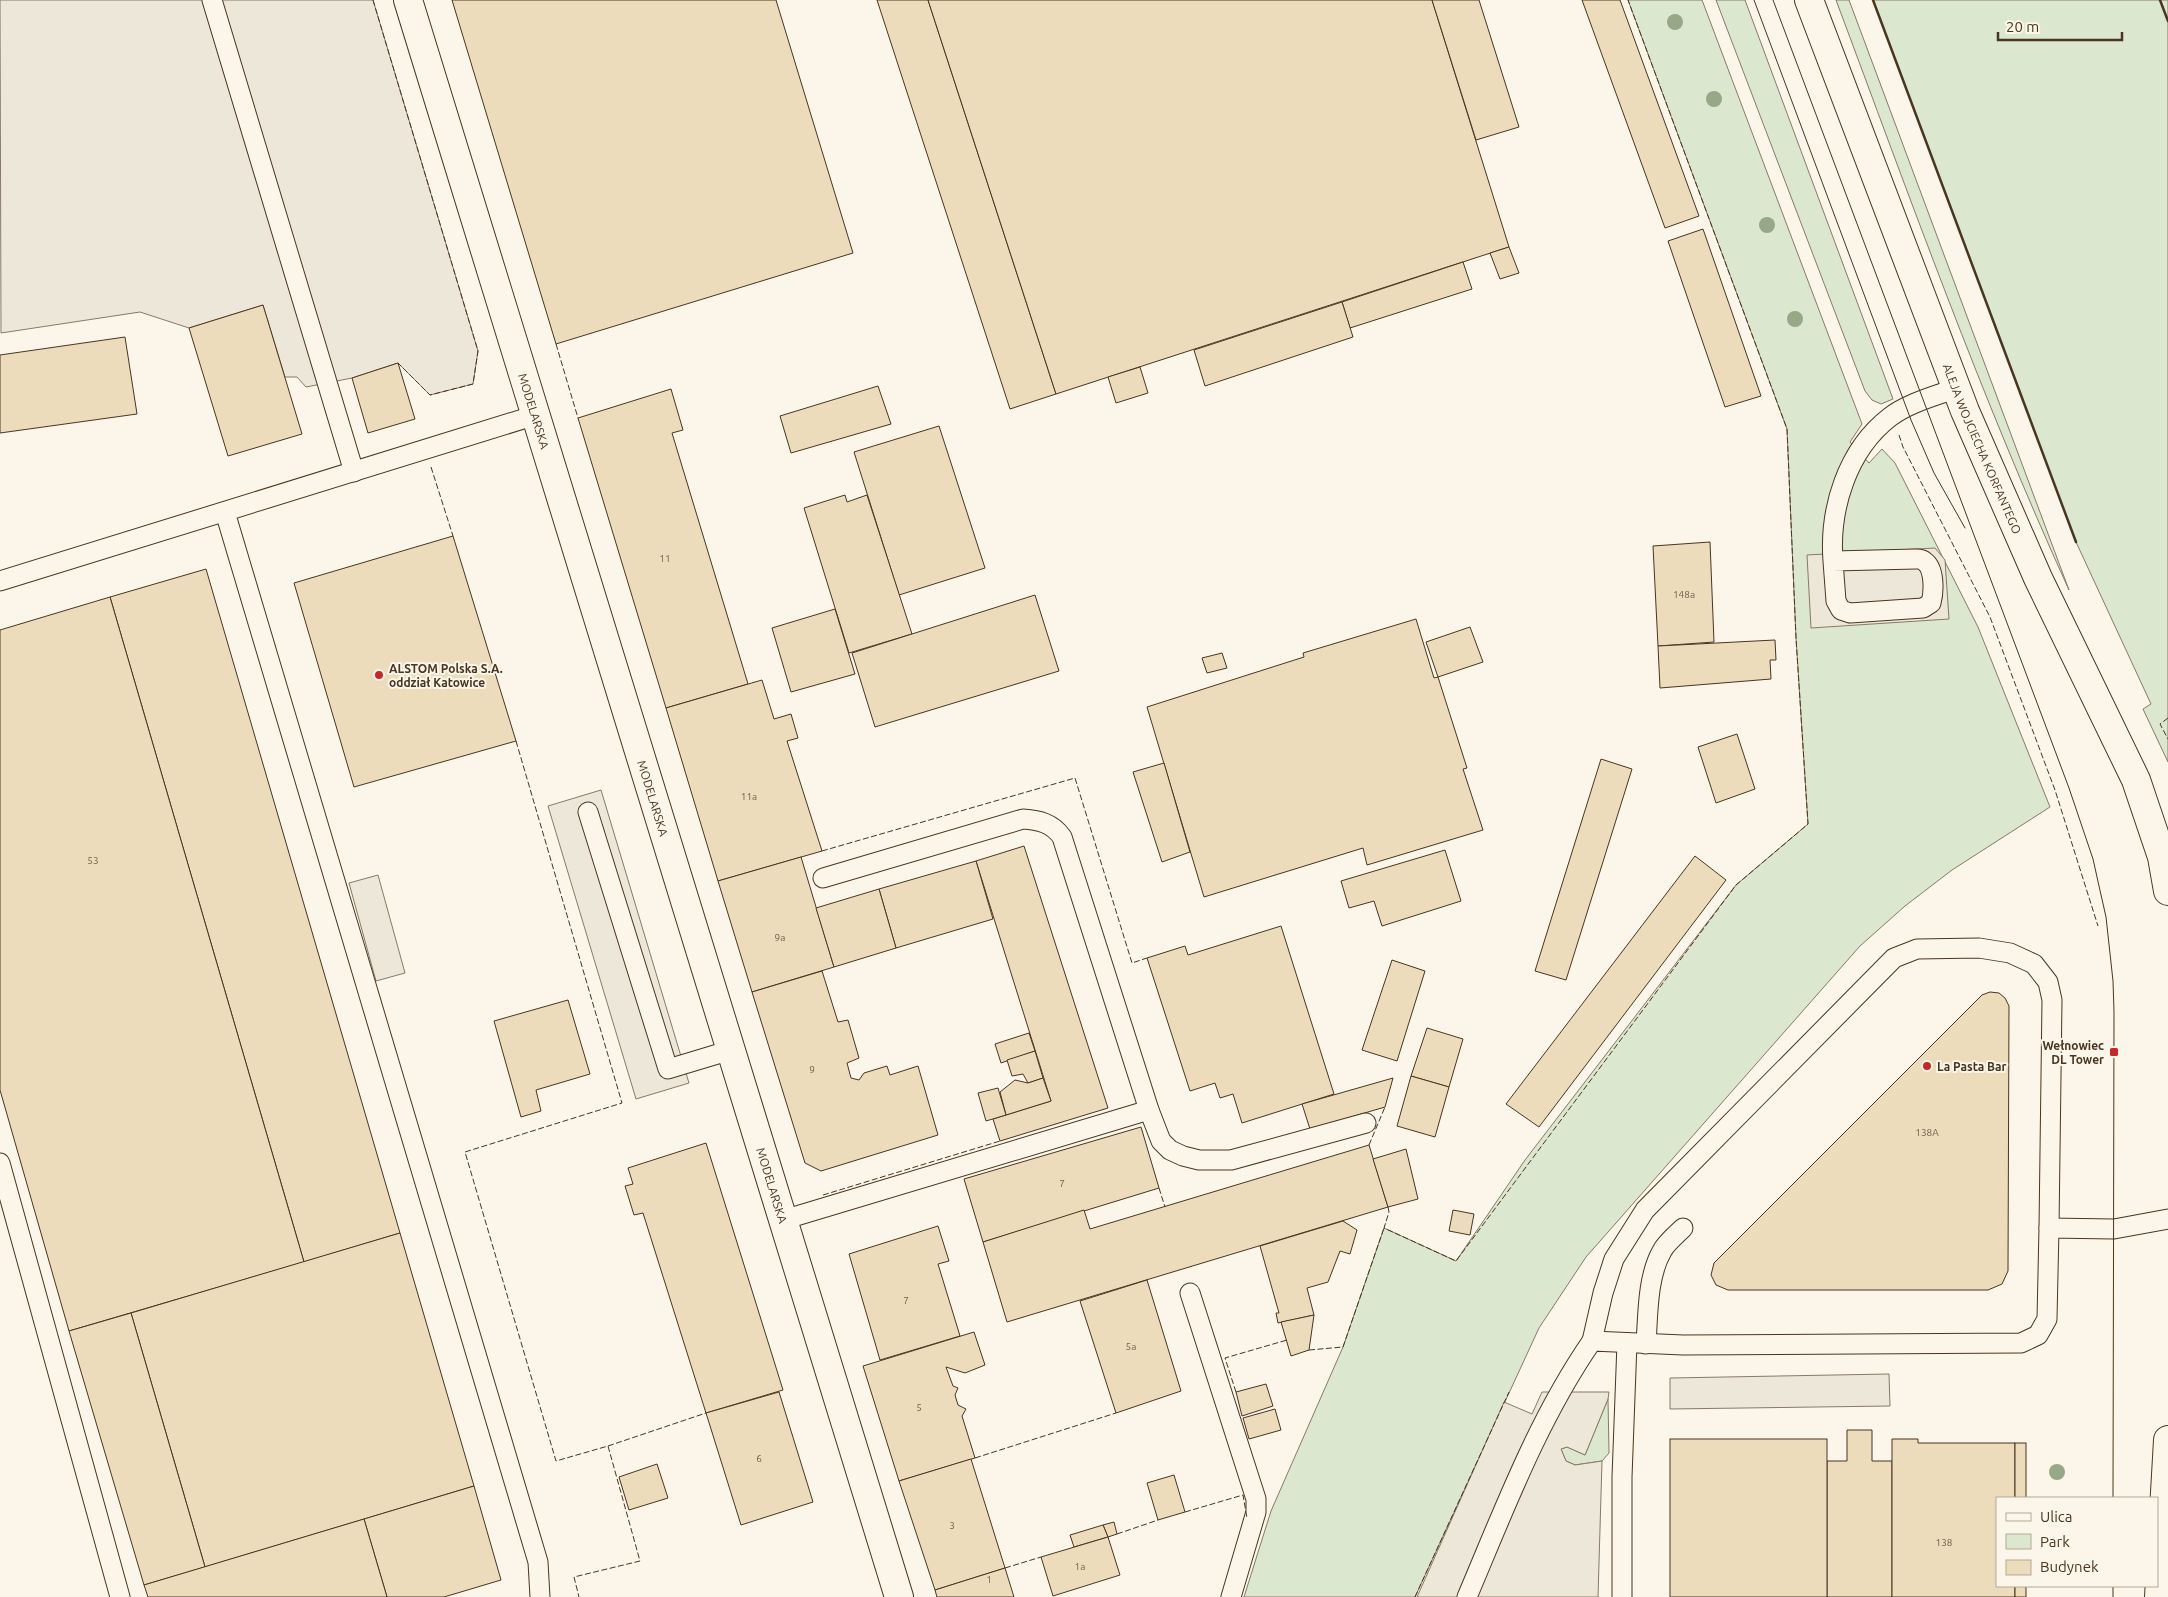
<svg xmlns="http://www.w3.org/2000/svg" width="2168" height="1597" viewBox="0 0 2168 1597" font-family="Ubuntu,sans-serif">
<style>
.green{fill:#dce7d0;stroke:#887966}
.parking{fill:#ede7d9;stroke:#887966}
.building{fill:#ecdcbc;stroke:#4a3520}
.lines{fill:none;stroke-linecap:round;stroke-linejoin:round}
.service-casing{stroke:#4a3520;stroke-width:21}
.minor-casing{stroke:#4a3520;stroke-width:30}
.secondary-casing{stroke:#4a3520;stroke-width:30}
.service{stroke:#fbf6e9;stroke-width:19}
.minor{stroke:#fbf6e9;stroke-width:28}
.secondary{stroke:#fbf6e9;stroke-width:28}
.tram{stroke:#4a3520;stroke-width:1}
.fence{stroke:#4a3520;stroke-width:1;stroke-dasharray:6 2.5;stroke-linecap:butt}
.wall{stroke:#4a3520;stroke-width:2.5}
.tree{fill:#96a887}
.poi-dot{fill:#c62828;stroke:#fbf6e9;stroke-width:2}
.labels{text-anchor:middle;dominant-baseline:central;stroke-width:4;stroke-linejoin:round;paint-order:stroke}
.number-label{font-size:10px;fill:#725f47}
.street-label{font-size:12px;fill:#4a3520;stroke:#fbf6e9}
.poi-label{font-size:12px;font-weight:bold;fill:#4a3520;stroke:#fbf6e9;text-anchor:start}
</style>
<rect width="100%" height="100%" fill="#fbf6e9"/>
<g class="green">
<path d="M1628,0H1702L1862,424L1850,442L1869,463L1882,449L1895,463L1978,627L2050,807L1952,870L1905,906L1860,946L1586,1257L1539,1328L1415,1597H1244L1271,1511L1343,1347L1384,1228L1456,1261L1525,1160L1736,885L1808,824L1796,638L1787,429Z"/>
<path d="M1716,0H1745L1893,399L1881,404L1872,400L1865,391Z"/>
<path d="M1836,0H1849L2069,590C1981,397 1910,198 1836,0Z"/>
<path d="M1873,0H2168V762L2143,709L2151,704L2076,542Z"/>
<path d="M1608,1399L1609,1453L1602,1461L1575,1465L1566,1461L1561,1449L1567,1447L1585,1455Z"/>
</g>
<g class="parking">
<path d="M0,0H373L478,351L473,384L430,395L398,363L352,378L306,387L297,377H285L263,305L189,328L140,312L1,333Z"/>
<path d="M1935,548L1945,560L1949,619L1811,628L1807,555Z"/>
<path d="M601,790L689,1083L636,1099L548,806Z"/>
<path d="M378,875L405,973L376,981L349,883Z"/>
<path d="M1889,1374L1890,1406L1670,1409V1378Z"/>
<path d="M1542,1392H1609L1608,1399L1585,1455L1567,1447L1561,1449L1566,1461L1575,1465L1602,1461L1598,1597H1417L1504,1402L1532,1414Z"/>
</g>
<g class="building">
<path d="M452,0H776L853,253L556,344Z"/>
<path d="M877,0H928L1056,394L1010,409Z"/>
<path d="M928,0H1432L1509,247L1056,394Z"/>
<path d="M1432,0H1479L1519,127L1476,140Z"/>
<path d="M1582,0H1620L1699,216L1665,228Z"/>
<path d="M1703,229L1761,396L1725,407L1668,241Z"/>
<path d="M1509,247L1519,273L1500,279L1490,253Z"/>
<path d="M1463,262L1472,289L1350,328L1342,302Z"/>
<path d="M1342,302L1353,337L1205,386L1194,350Z"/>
<path d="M263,305L302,434L228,456L189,328Z"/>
<path d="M125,337L137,414L0,433V355Z"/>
<path d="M398,363L415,419L368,433L352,378Z"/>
<path d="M1140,367L1148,393L1116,403L1108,377Z"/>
<path d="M878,386L891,424L791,453L780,416Z"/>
<path d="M671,389L683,430L672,433L748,684L666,708L578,418Z"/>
<path d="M939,426L985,568L899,595L854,452Z"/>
<path d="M845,495L847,502L867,495L912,634L849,653L804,508Z"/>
<path d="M453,536L516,741L354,787L294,583Z"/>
<path d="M1710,542L1714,642L1658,646L1653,546Z"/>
<path d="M206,569L400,1233L304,1262L110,597Z"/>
<path d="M1035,595L1059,671L875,727L852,653Z"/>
<path d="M110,597L304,1262L69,1331L0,1090V630Z"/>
<path d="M835,609L855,674L791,692L772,628Z"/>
<path d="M1416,619L1434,678L1438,677L1467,768L1463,769L1483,830L1367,865L1363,848L1204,897L1147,707L1304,657L1303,653Z"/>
<path d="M1470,627L1483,662L1438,677L1426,642Z"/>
<path d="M1775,640L1776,660H1770L1771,679L1660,688L1658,646Z"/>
<path d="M1222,653L1227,668L1207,673L1202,658Z"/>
<path d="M762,680L774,719L791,714L798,738L787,741L822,851L718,881L666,708Z"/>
<path d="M1737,734L1755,789L1716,803L1698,747Z"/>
<path d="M1601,759L1632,769L1566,980L1535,971Z"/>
<path d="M1164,763L1190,852L1162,862L1133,772Z"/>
<path d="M1024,846L1108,1108L1000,1141L993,1119L1051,1101L976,861Z"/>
<path d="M1445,850L1461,901L1382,926L1374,901L1349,908L1341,881Z"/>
<path d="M1695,856L1726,880L1539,1127L1506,1104Z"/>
<path d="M801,857L834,967L752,992L718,881Z"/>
<path d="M976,861L993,919L896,948L879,889Z"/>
<path d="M879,889L896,948L834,967L816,908Z"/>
<path d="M1281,926L1334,1094L1242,1123L1233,1094L1220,1098L1215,1083L1190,1091L1147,958L1185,946L1188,955Z"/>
<path d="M1392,960L1425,971L1397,1061L1362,1050Z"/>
<path d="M822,971L838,1022L848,1020L859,1058L847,1063L851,1078L859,1080L864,1073L887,1066L890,1075L918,1066L938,1135L821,1171L805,1163L752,992Z"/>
<path d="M1990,992L1999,993L2005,998L2009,1006L2008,1271L2002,1284L1988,1290H1728L1716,1285L1711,1275L1714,1263L1982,995Z"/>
<path d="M568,1000L590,1074L536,1090L541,1111L521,1117L494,1021Z"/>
<path d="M1427,1028L1463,1039L1449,1087L1411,1076Z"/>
<path d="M1029,1033L1035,1051L1001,1063L995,1044Z"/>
<path d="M1035,1051L1043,1078L1028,1083L1023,1074L1012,1076L1007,1060Z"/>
<path d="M1411,1076L1449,1087L1435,1137L1397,1126Z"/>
<path d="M1043,1078L1051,1101L1006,1115L1000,1092L1015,1080L1028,1083Z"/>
<path d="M1393,1078L1385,1107L1310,1129L1302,1104Z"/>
<path d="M998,1088L1006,1115L986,1121L978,1093Z"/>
<path d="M1141,1127L1159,1188L983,1242L964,1179Z"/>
<path d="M706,1143L783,1390L706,1413L643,1213L634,1215L625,1186L633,1184L628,1168Z"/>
<path d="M1369,1145L1388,1207L1007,1322L983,1242L1084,1210L1090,1229Z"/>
<path d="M1406,1149L1418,1199L1388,1207L1373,1159Z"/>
<path d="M1453,1210L1474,1214L1470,1235L1449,1231Z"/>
<path d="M1343,1221L1357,1230L1350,1254L1340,1251L1328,1282L1307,1288L1314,1315L1278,1323L1276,1313H1279L1260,1246Z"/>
<path d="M938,1226L949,1261L938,1264L960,1336L880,1360L849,1254Z"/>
<path d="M400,1233L474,1486L205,1567L131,1313Z"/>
<path d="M1147,1280L1181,1391L1116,1413L1080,1301Z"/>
<path d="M131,1313L205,1567L144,1585L69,1331Z"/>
<path d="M1314,1315L1309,1350L1291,1356L1281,1322Z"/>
<path d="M974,1332L985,1365L965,1373L946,1367L953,1386L958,1388L955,1395L958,1405L966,1409L962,1416L975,1458L899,1481L863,1366Z"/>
<path d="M1266,1384L1273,1406L1242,1416L1236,1392Z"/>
<path d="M779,1392L813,1502L741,1525L706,1413Z"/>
<path d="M1275,1409L1281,1430L1249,1439L1243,1418Z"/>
<path d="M1847,1430H1872V1461H1892V1597H1827V1461H1847Z"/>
<rect x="1670" y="1439" width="157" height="158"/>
<path d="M1892,1439H1918V1443H2015V1498H1997V1586H2015V1597H1892Z"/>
<rect x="2015" y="1443" width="11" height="55"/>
<path d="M971,1459L1005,1568L935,1590L899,1481Z"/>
<path d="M657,1464L668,1498L629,1510L619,1477Z"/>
<path d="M1174,1475L1185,1512L1158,1520L1147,1483Z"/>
<path d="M474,1486L501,1580L444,1597H387L364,1519Z"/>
<path d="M364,1519L387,1597H148L144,1585Z"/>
<path d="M1114,1522L1117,1534L1108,1537L1103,1525Z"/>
<path d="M1103,1525L1108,1537L1074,1547L1070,1535Z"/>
<path d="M1108,1537L1120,1575L1053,1596L1041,1557Z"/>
<path d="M1005,1568L1014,1597H937L935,1590Z"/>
<rect x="2015" y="1586" width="11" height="11"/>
</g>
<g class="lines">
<defs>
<g id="service">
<path d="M212,0L354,472"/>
<path d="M225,512L538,1562L540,1597"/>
<path d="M1833,561L1916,559C1919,559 1922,559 1924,561C1935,568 1934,592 1931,603L1923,608L1850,613L1841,610L1836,601L1833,561C1829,509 1847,450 1890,417C1908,403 1935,396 1957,388"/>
<path d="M0,581L536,415"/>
<path d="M588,812L668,1069L731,1050"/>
<path d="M823,878L1023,819C1039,820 1052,823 1062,837L1149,1110L1161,1141L1170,1150L1183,1156L1199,1160H1231L1366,1123"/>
<path d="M0,1163L120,1597"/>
<path d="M783,1220L1149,1110"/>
<path d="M1190,1293L1256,1499V1512L1231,1597"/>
<path d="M1592,1341L1603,1293L1614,1259L1645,1210L1894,958L1917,949L1979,948L2010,953L2034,964L2048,982L2052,1000L2049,1228"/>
<path d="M1646,1344C1648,1316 1647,1277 1662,1251C1666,1243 1676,1235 1683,1228"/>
<path d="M1467,1597C1504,1510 1538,1419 1592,1341L1683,1345L2021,1343L2038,1335L2047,1319L2049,1228L2114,1229L2168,1219"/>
<path d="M1622,1597V1477L1627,1343"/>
</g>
<g id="minor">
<path id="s1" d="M408,0L899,1597"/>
</g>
<g id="secondary">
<path id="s2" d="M1809,0L1965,411L2038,578L2136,780L2162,857L2168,891"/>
<path d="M2159,1597L2168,1440"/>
</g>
</defs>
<use href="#service" class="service-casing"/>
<use href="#minor" class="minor-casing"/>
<use href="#secondary" class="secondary-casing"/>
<use href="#service" class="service"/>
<use href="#minor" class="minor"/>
<use href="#secondary" class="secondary"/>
<g class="tram">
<path d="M1754,0L1911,420L1934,473L1965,528"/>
<path d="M1773,0L2069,788L2093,859L2099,886L2106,917L2113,981L2114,1012L2113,1498"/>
<path d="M2113,1597V1586"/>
</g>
<g class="fence">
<path d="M373,0L478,351L473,384L430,395L398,363"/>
<path d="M556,344L578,418"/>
<path d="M1899,435L1903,447L1990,617L2055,790L2098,926"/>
<path d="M431,467L453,536"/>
<path d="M2168,718L2160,724L2168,739"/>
<path d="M516,741L622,1103L465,1152L556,1461L608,1446L640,1561L574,1577L579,1597"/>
<path d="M822,851L1075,778L1132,963L1147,958"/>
<path d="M1369,1145L1385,1107"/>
<path d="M1159,1188L1165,1207"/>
<path d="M823,1195L1000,1141"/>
<path d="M1388,1207L1389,1212L1384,1228L1456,1261L1736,885L1808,824L1796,638L1787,429L1628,0"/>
<path d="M1309,1350L1343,1347L1384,1228"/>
<path d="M1236,1392L1225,1358L1287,1340"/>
<path d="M608,1446L706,1413"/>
<path d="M975,1458L1116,1413"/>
<path d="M1185,1512L1243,1495L1247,1518"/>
<path d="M1117,1534L1158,1520"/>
<path d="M1005,1568L1041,1557"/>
<path d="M1415,1597L1509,1392"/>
</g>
<g class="wall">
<path d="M1873,0L2076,542"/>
<path d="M2160,0L2168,21"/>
</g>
</g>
<g class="tree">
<circle cx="1675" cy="22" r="8"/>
<circle cx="1714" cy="99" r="8"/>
<circle cx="1767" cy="225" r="8"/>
<circle cx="1795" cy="319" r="8"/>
<circle cx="2057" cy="1472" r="8"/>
</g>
<g class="poi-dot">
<circle cx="379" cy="675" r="5"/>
<rect x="2109" y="1047" width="10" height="10" rx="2.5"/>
<circle cx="1927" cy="1066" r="5"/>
</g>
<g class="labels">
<g class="number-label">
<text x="665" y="558">11</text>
<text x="1684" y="594">148a</text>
<text x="749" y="796">11a</text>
<text x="93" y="860">53</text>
<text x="780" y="937">9a</text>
<text x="812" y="1069">9</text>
<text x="1927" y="1132">138A</text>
<text x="1062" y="1183">7</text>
<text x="906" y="1300">7</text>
<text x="1131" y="1346">5a</text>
<text x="919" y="1407">5</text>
<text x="759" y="1458">6</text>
<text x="952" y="1525">3</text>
<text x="1944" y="1542">138</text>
<text x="1080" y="1566">1a</text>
<text x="989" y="1579">1</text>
</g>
<g class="street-label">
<text stroke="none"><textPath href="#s1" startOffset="430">MODELARSKA</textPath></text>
<text stroke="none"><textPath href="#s2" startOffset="481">ALEJA WOJCIECHA KORFANTEGO</textPath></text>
<text stroke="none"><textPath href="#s1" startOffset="835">MODELARSKA</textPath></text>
<text stroke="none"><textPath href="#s1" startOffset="1240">MODELARSKA</textPath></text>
</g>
<g class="poi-label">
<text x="389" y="668">ALSTOM Polska S.A.<tspan x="389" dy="14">oddział Katowice</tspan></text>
<text x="2104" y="1045" text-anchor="end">Wełnowiec<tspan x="2104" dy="14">DL Tower</tspan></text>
<text x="1937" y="1066">La Pasta Bar</text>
</g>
</g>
<rect x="1996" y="1497" width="162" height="90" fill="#fbf6e9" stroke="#b4a999"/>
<rect x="2006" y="1513" width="25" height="8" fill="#fbf6e9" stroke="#b4a999"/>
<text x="2040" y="1522" font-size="15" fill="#4a3520">Ulica</text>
<rect x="2006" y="1534" width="25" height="15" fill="#dce7d0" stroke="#b4a999"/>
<text x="2040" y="1547" font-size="15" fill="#4a3520">Park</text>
<rect x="2006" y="1560" width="25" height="15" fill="#ecdcbc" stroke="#b4a999"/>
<text x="2040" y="1572" font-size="15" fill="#4a3520">Budynek</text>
<path d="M1998 32v8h124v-8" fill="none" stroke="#4a3520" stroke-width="2.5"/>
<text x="2006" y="32" font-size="15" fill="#4a3520" stroke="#fbf6e9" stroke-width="4" paint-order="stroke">20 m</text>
</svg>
